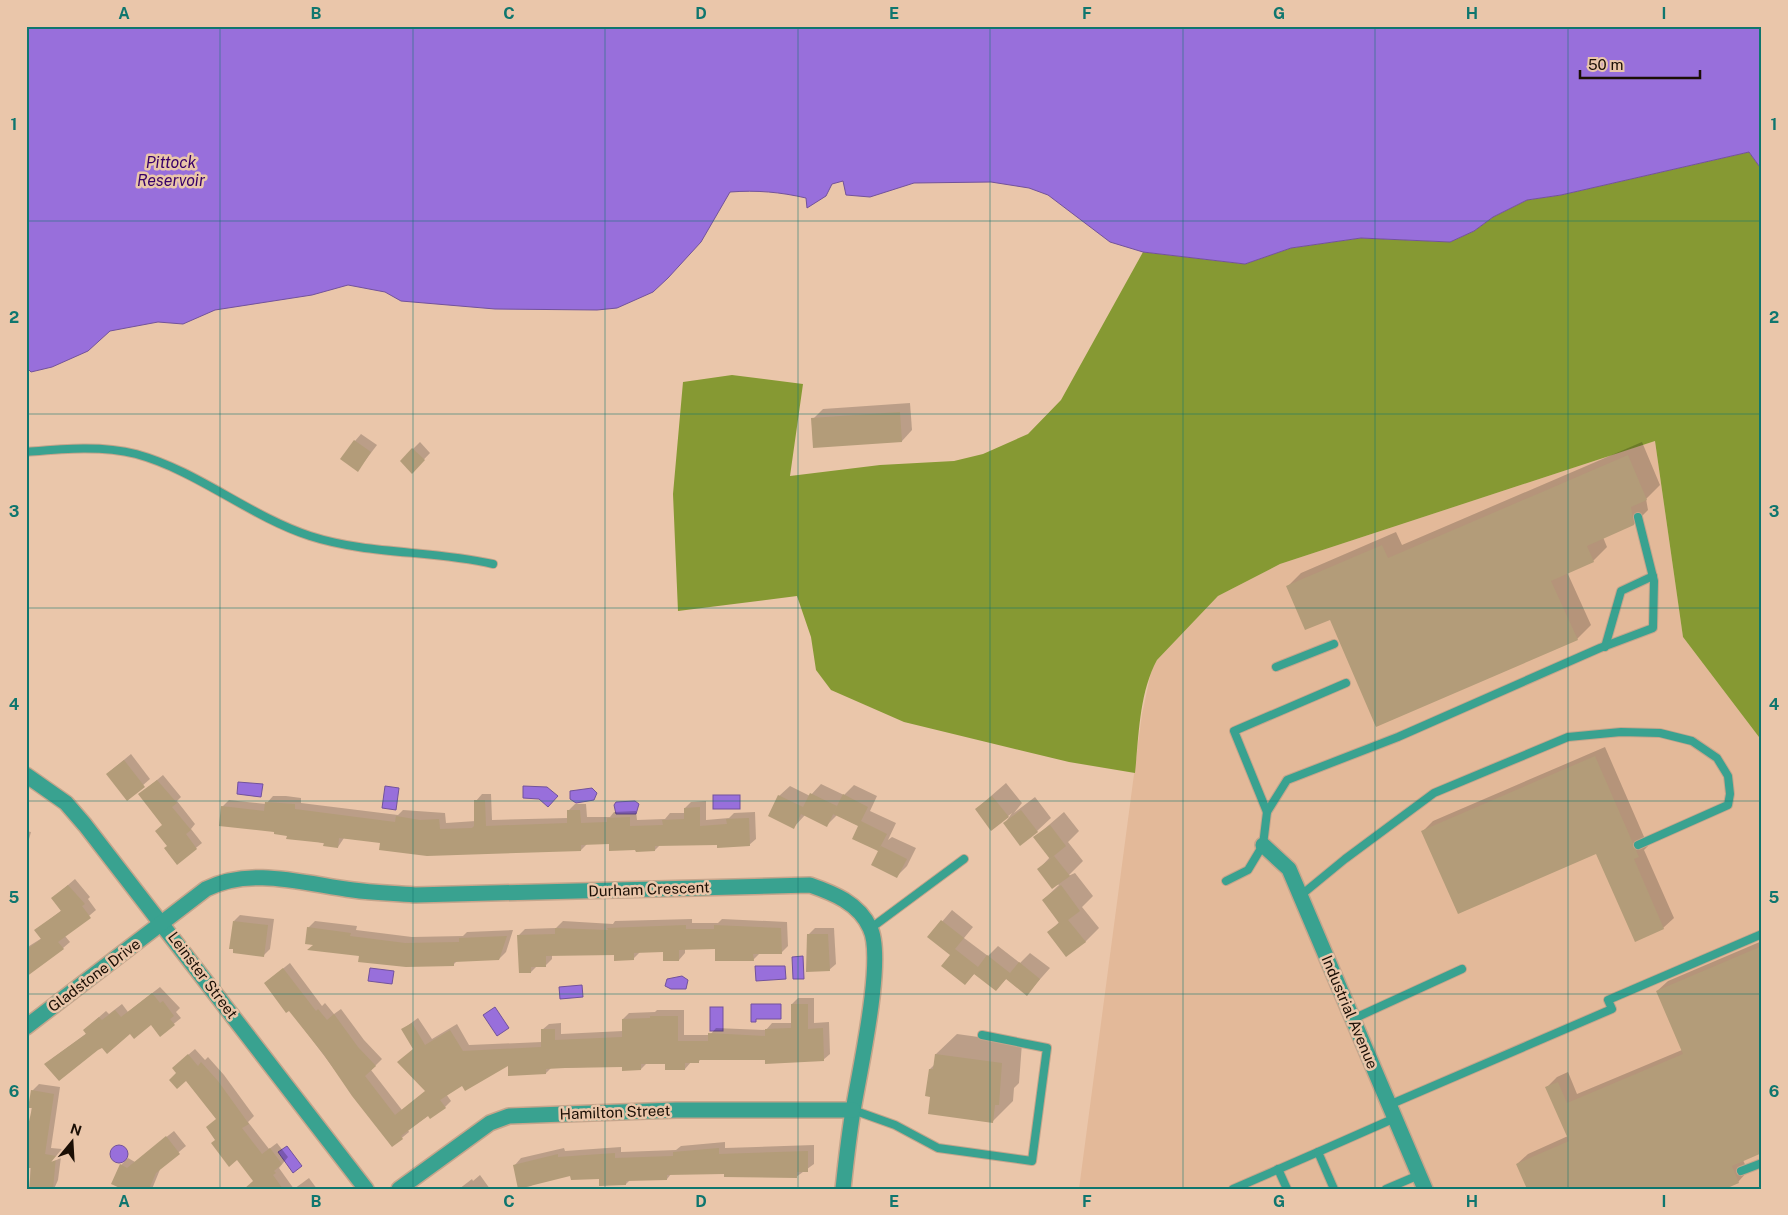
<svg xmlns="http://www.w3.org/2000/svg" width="1788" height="1215" viewBox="0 0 1788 1215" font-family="'Public Sans',sans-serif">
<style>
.built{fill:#e3b999}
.forest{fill:#869933}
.water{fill:#986fdb;stroke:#72529b}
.shadow{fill:#0003}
.building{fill:#b39c79}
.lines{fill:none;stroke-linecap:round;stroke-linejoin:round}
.lane-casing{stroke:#c5a58c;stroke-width:10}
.street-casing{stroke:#c5a58c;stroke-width:18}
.lane{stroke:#39a290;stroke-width:8}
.street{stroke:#39a290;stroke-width:15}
.grid{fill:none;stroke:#0f766e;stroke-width:1;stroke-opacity:0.55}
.labels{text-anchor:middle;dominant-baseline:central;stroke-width:5;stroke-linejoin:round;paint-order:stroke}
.street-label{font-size:15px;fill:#1b0f05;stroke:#eac6aa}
.water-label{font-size:16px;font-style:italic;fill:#380068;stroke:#eac6aa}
.neatline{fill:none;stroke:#0f766e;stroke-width:2}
.grid-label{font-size:16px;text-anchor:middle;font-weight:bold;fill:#0f766e}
</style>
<rect width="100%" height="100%" fill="#eac6aa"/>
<path class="built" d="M1655,441L1683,637L1762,741V1189H1079L1142,714L1151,672L1157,660L1218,596L1280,564Z"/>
<path class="forest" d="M1749,152L1762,170V741L1683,637L1655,441L1280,564L1218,596L1157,660C1139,693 1139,736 1135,773L1069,762L904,722L831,690L816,670L811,637L797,596L678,611L673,494L683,382L732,375L803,384L790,476L880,465L954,461L983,454L1028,434L1061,400L1143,252L1245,264L1291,248L1361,238L1450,242L1474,231L1493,217L1527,200L1561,195Z"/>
<g class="water">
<path d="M26,26H1762V170L1749,152L1561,195L1527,200L1493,217L1474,231L1450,242L1361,238L1291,248L1245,264L1143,252L1110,242L1048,195L1029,188L991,182L914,183L870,197L846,195L843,181L832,184L826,196L807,208L806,198C780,192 757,190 730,192L701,242L668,278L653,292L617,308L597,310L495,309L401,301L385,292L348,285L312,295L215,310L183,324L158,322L110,331L88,351L52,367L31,372L26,367Z"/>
<path d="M238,782L263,784L261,797L237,794Z"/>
<path d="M385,786L399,788L396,810L382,808Z"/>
<path d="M523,786L547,787L558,796L548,807L539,799L523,798Z"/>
<path d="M592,788L597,793L594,800L576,803L570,799V791Z"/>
<rect x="713" y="795" width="27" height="14"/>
<path d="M635,801L639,804L636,814H616L614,805L616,802Z"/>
<path d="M803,956L804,979H793L792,957Z"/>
<path d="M755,966H785L786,979L756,981Z"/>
<path d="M370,968L394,971L392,984L368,981Z"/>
<path d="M682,976L688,980L686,989H671L665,986L667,979Z"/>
<path d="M582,985L583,997L560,999L559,987Z"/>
<path d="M751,1004H781V1019H756V1022H751Z"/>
<path d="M495,1007L509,1028L497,1036L483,1015Z"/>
<rect x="710" y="1007" width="13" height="24"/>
<circle cx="119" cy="1154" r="9"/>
<path d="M287,1146L302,1166L293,1173L278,1152Z"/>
</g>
<g class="shadow">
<path d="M910,403L912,430L902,441L813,419L823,409Z"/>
<path d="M361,434L377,445L358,470L355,441Z"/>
<path d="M420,442L430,453L412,472L401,461Z"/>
<path d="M1642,442L1660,485L1646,499L1648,510L1634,524L1603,537L1607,547L1593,561L1567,572L1591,625L1577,639L1330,618L1288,586L1301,573L1396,532L1402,545Z"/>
<path d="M1605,747L1648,846L1644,850L1674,918L1663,928L1597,853L1423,831L1433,821Z"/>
<path d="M131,754L150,779L127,799L107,774Z"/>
<path d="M163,775L181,797L177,801L195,824L191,829L202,843L177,863L168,846L163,824L140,794Z"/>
<path d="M1006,783L1022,803L1014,813L1035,797L1051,818L1037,831L1005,823L1012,813L992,829L976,809Z"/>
<path d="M821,784L844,795L854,785L877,796L870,811L896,823L888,840L892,837L916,848L907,866L897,876L859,826L837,815L827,825L805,815L794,827L779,796L790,786L810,796Z"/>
<path d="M482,794H491L492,820L568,818V811L575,804H586L587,817H610L614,812L636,811L637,820L665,819L670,813H685V808L691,802L706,801V820L729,818L734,813L755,812L756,839L749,845L719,843L660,845L655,850L610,842L588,843L581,850L381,842L344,838L338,847L275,831L222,807L229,800L266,804L273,796H286L301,798V803L398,815L403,810L445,813L446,823L476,821V801Z"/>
<path d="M1064,812L1079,831L1068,842L1083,861L1068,876L1075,873L1093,896L1082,907L1099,928L1085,942L1049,933L1060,921L1043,900L1059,885L1039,869L1050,857L1035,837Z"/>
<path d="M26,831L31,832L26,850Z"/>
<path d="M75,879L90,897L88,899L96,910L65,936L70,942L63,948L26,976V948L42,938L36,930L62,910L53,898Z"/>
<path d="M952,910L973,927L964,938L988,956L998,946L1020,963L1030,953L1050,968L1027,994L1007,978L996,989L975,973L965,984L951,955L929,937Z"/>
<path d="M240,915L274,919L270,949L264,955L234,921Z"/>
<path d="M692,919V923H718L722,919L787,922L788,946L781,953H760L753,960L716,947L685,949V953L679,960L664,951L640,952L633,959L615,954L552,955V959L546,965L537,966L531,972L518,936L525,929L556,928L563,921L613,924L615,921Z"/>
<path d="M315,921L357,926L356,930L412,937L463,936L467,932L513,930L506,952L499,959L458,960L454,964L360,955L314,944L308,928Z"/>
<path d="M815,928H834L836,964L829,970L808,935Z"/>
<path d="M1762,941V1152L1743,1160L1748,1171L1738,1182L1517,1164L1528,1154L1568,1136L1547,1087L1557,1077L1568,1072L1577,1094L1682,1050L1657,991L1668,981Z"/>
<path d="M290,963L322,1006L325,1003L334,1014L341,1009L364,1040L382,1059L371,1070L402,1110L426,1091L414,1049L403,1029L418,1018L432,1039L457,1024L469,1045L542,1042V1030L549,1024L561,1023V1034L623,1031V1019L629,1013L655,1012L657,1010H684V1035H710L716,1028L766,1030L772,1023H792V1004L798,998H814V1023L829,1022L830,1054L823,1060L701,1059L698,1062H691L685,1069L667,1063H647L641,1069L624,1066L551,1068L546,1073L509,1064L463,1084L446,1094L451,1101L445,1107L429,1115L408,1130L409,1132L392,1146L289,1009L265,983Z"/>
<path d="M160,987L180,1008L176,1012L181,1018L160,1035L151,1023L103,1046L53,1058L87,1033L91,1024L106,1011L109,1014L122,1004L128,1012Z"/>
<path d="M957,1034L1022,1043L1019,1083L1014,1088L1013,1101L992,1122L931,1096L930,1069L935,1064L936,1054Z"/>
<path d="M195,1049L205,1060L208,1057L224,1075L254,1116L248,1122L269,1149L277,1143L288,1157L279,1168L294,1189H257L255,1181L238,1159L217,1119L186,1080L178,1073L180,1062Z"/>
<path d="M39,1084L60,1087L51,1148L62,1149L58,1180L54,1189H30L32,1091Z"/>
<path d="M174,1131L186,1146L161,1167L152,1189H125L121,1165L128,1158L135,1162Z"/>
<path d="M725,1142V1148L814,1145V1164L796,1177L725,1173L671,1174L667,1179L630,1180L626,1184L572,1174L535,1182L531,1186L519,1188L515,1165L521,1158L564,1148L565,1151L621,1147V1152L676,1150L681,1146Z"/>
<path d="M480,1175L490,1189H459L472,1179L473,1181Z"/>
<path d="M309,1178L317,1189H294Z"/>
</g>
<g class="building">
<path d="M900,412L902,442L813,448L811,418Z"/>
<path d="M354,440L371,452L358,472L340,459Z"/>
<path d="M412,448L425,460L412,474L400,461Z"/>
<path d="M1628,455L1647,500L1631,507L1634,525L1587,546L1594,562L1551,581L1578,640L1376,727L1330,620L1305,630L1286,586L1382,545L1388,558Z"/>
<path d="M1595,756L1639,857L1634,859L1664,929L1635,942L1596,854L1458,914L1421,831Z"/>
<path d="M124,760L145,787L127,801L106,774Z"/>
<path d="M157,780L177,803L172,807L191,830L186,834L197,849L177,865L164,848L167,846L155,831L162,825L138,794Z"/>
<path d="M810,793L837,806L827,827L801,814L794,829L768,816L778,795L803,807Z"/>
<path d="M843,794L868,807L861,821L887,834L879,849L881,846L907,859L897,878L871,865L878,851L852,839L858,826L833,814Z"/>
<path d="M992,796L1009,817L991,831L975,809Z"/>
<path d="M474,800H485L486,826L567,823V810H580L581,823L607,822V818L630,817V826L663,825L662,820L684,819V808L700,807V826L727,824L726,819L749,818L750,846L717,848V845L655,846V851L636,852L635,850L609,851V844L581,845V851L427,856L379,850L380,843L339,838L338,848L323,846L324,843L286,839L287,836L274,834V832L219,826L221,806L264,811L265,802L295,804V809L395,822L396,816L420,820L439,819L440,829L472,828L474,826Z"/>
<path d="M1021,810L1038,832L1020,846L1003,823Z"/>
<path d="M1050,825L1066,846L1050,859L1033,837Z"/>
<path d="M1054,856L1070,876L1052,889L1037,869Z"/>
<path d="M68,885L85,904L82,906L91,918L58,942L64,949L26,977V950L41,939L34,930L61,911L51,898Z"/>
<path d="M1061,885L1080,911L1068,920L1086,942L1066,957L1047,932L1059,923L1042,900Z"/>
<path d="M941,920L964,938L955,949L978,967L987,955L1010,973L1019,962L1040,979L1027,996L1006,979L996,991L974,974L965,985L941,966L950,955L927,937Z"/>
<path d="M233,921L268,925L264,957L233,953V949H229Z"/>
<path d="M686,925V929H714V925L781,928L782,954H753L754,961H715V949L679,950V961H663V952L634,953V960L614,961V955L546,956V967H531V973H519L517,935L555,934V928L608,930L607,928Z"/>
<path d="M307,927L351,933L350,936L405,943L459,942V938L507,936L499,960L454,962V966L406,967L358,962L359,956L307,950L313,945L305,944Z"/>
<path d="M807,934H828L830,971L806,972Z"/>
<path d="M1762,946V1153L1732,1166L1739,1183L1725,1189H1527L1516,1164L1569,1141L1545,1087L1558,1082L1567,1103L1683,1054L1656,991Z"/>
<path d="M283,968L316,1011L318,1009L327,1020L334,1014L358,1047L376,1066L365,1076L395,1115L425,1091L397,1062L413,1049L401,1029L412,1023L425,1045L450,1030L463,1051L541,1047V1029H555V1040L622,1037V1019L650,1018V1016H678V1041H708V1033L765,1036V1029L791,1028V1004H808V1029L823,1028L824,1061L765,1064V1060H699V1063H685V1070H665V1064H641V1070L622,1071V1067L565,1068L546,1069V1074L508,1076V1066L465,1091L462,1086L440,1100L446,1108L430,1119L428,1116L401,1136L403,1139L392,1147L352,1096L324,1055L289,1011L286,1013L264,983Z"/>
<path d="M152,993L160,1003L163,1001L174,1016L170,1019L175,1025L160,1037L151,1025L134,1039L130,1034L107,1054L102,1048L98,1050L59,1081L44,1064L86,1034L83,1030L99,1017L102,1020L115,1010L121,1017Z"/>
<path d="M188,1054L198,1066L201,1062L218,1081L249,1124L242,1128L262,1154L270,1148L282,1164L274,1171L276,1173L273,1175L283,1189H244L253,1181L237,1160L229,1167L211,1143L215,1140L206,1127L216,1119L186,1081L177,1089L169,1080L176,1073L172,1068Z"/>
<path d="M935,1054L1002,1063L999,1105H995L993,1123L928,1114L930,1097L925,1096L929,1069H933Z"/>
<path d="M31,1090L54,1094L45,1154L56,1156L53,1189H29L31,1168H26V1135L32,1108H28Z"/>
<path d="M166,1136L180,1154L156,1173L149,1189H122L111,1184L120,1164L127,1168Z"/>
<path d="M719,1148V1154L808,1151V1172H797V1178L724,1177V1174L667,1175V1180L626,1181V1185L599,1186V1179L571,1180L570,1176L518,1189L513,1165L558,1154V1157L615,1153V1158L673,1156V1152Z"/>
</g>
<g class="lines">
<defs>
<g id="lane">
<path d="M26,452C61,449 101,445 136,454C198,471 249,516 310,536C369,555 432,550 493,564"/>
<path d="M1605,647L1621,591L1653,576"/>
<path d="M1276,667L1334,644"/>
<path d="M1267,812L1287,780L1398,737L1600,648L1653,628L1654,581L1638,517"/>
<path d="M1226,881L1248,870L1263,845L1267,812L1234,731L1346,683"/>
<path d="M1300,896L1345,859L1434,793L1568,737L1621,732L1660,733L1692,741L1717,758L1728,776L1730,794L1728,805L1638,845"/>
<path d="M871,928L964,859"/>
<path d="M1353,1019L1462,969"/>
<path d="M1389,1105L1612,1009L1608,1000L1762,934"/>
<path d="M853,1110L895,1125L938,1148L1032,1161L1047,1048L982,1035"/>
<path d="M1278,1169L1287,1189"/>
<path d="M1741,1171L1762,1163"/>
<path d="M1233,1189L1318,1152"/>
<path d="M1334,1189L1318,1152L1395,1118"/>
<path d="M1386,1189L1419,1175"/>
</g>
<g id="street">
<path d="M26,775L66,803L85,825L366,1189"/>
<path d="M1263,845L1289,869L1425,1189"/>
<path d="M26,1027L206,889C251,866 306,884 353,890C374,893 394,893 415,895L810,885C833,893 859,903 870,928C885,957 860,1069 854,1105C849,1133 846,1161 843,1189"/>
<path d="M399,1189L490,1123L509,1116L676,1110H853"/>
</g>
</defs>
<use href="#lane" class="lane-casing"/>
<use href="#street" class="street-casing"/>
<use href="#lane" class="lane"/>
<use href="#street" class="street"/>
</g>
<path class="grid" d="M220,26V1189M413,26V1189M605,26V1189M798,26V1189M990,26V1189M1183,26V1189M1375,26V1189M1568,26V1189M26,221H1762M26,414H1762M26,608H1762M26,801H1762M26,994H1762"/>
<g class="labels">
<g class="street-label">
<text transform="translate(649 889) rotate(-2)">Durham Crescent</text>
<text transform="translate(94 975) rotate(-37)">Gladstone Drive</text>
<text transform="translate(203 975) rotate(53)">Leinster Street</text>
<text transform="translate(1350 1012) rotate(67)">Industrial Avenue</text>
<text transform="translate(615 1112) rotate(-2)">Hamilton Street</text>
</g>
<g class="water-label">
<text x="171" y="162">Pittock<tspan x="171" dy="18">Reservoir</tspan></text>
</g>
</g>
<rect width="1788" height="1215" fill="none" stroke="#eac6aa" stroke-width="55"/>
<g transform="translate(72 1142) rotate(18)" stroke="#eac6aa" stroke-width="4" paint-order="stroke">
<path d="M0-4L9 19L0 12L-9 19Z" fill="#1b0f05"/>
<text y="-8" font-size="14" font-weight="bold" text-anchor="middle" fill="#1b0f05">N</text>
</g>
<path d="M1580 70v8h120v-8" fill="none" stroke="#1b0f05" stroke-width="2.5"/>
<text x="1588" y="70" font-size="15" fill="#1b0f05" stroke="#eac6aa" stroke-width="4" paint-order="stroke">50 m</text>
<rect x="28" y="28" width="1732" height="1160" class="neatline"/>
<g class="grid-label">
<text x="124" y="19">A</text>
<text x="316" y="19">B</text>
<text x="509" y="19">C</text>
<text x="701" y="19">D</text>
<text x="894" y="19">E</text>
<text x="1087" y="19">F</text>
<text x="1279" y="19">G</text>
<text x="1472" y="19">H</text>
<text x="1664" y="19">I</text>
<text x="14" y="130">1</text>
<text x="1774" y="130">1</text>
<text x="14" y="323">2</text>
<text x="1774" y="323">2</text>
<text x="14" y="517">3</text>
<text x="1774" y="517">3</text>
<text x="14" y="710">4</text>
<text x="1774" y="710">4</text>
<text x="14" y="903">5</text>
<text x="1774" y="903">5</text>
<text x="14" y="1097">6</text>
<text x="1774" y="1097">6</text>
<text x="124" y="1207">A</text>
<text x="316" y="1207">B</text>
<text x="509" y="1207">C</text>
<text x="701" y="1207">D</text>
<text x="894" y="1207">E</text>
<text x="1087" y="1207">F</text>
<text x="1279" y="1207">G</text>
<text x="1472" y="1207">H</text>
<text x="1664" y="1207">I</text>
</g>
</svg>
